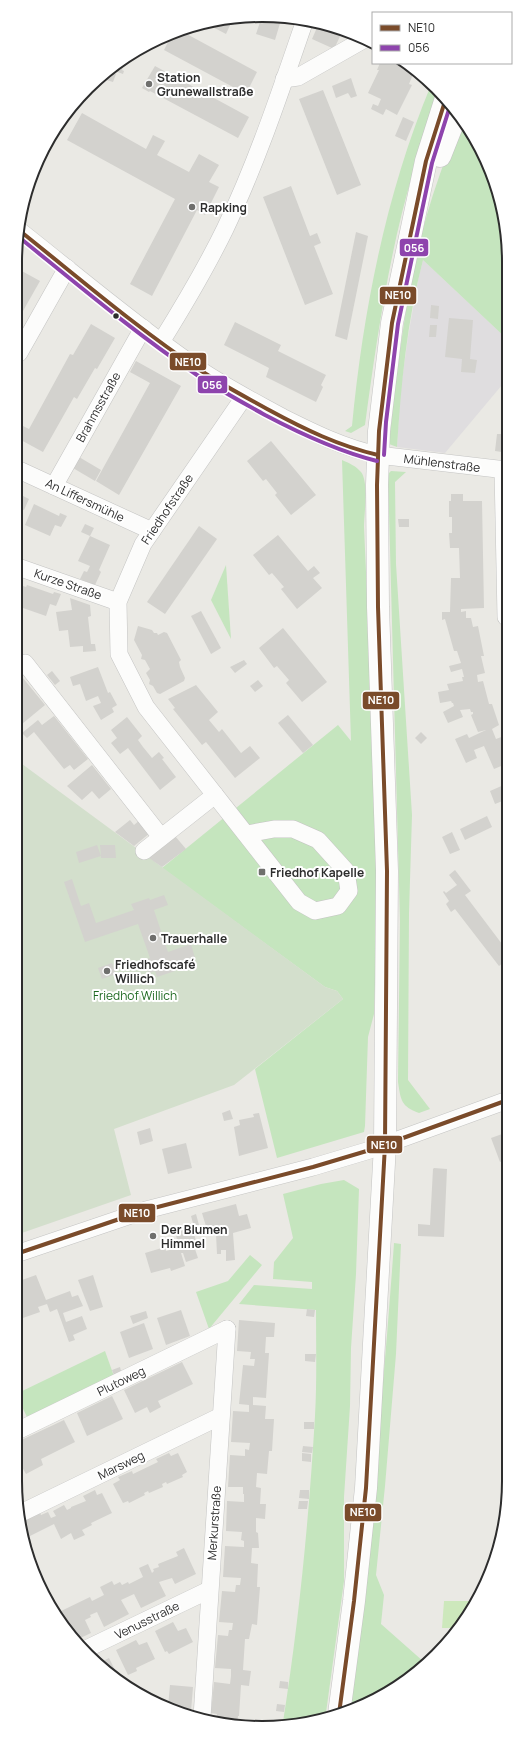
<svg xmlns="http://www.w3.org/2000/svg" width="524" height="1743" viewBox="0 0 524 1743" font-family="Manrope,sans-serif">
<style>
.industrial{fill:#dfdddf}
.green{fill:#c5e5be}
.cemetery{fill:#d3dfcc}
.pitch{fill:#cde8bc}
.building{fill:#d3d2ce}
.lines{fill:none;stroke-linecap:round;stroke-linejoin:round}
.street-casing{stroke:#c4c4c3;stroke-width:18}
.secondary-casing{stroke:#c4c4c3;stroke-width:23}
.street{stroke:#fcfcfb;stroke-width:17}
.secondary{stroke:#fcfcfb;stroke-width:22}
.bus-1-casing{stroke:#fff;stroke-width:7}
.bus-2-casing{stroke:#fff;stroke-width:7}
.bus-1{stroke:#7a4b2a;stroke-width:4}
.bus-2{stroke:#8e44ad;stroke-width:4}
.poi-dot{fill:#6f6f6d;stroke:#fff;stroke-width:1.5}
.bus-dot{fill:#2d2d2d;stroke:#fff;stroke-width:1.5}
.labels{text-anchor:middle;dominant-baseline:central;stroke-width:4;stroke-linejoin:round;paint-order:stroke}
.poi-label{font-size:12px;font-weight:bold;fill:#2d2d2d;stroke:#fff;text-anchor:start}
.street-label{font-size:12px;fill:#2d2d2d;stroke:#fff}
.park-label{font-size:12px;fill:#1e6920;stroke:#fff}
.rim{fill:none;stroke:#2d2d2d;stroke-width:2}
.line-badge{stroke:#fff;stroke-width:1.5}
.badge-label{font-size:11px;text-anchor:middle;font-weight:bold;fill:#fff}
</style>
<rect width="100%" height="100%" fill="#eae9e4"/>
<path class="industrial" d="M423,260L507,339V379L445,453L397,447L400,394L408,337L418,280Z"/>
<g class="green">
<path d="M431,85L441,94C397,197 380,314 365,425L351,433L345,431L352,426C363,311 386,193 431,85Z"/>
<path d="M462,120L484,153L507,230V339L423,260C407,321 401,384 397,447L389,444C399,353 409,260 440,174C447,155 452,137 462,120Z"/>
<path d="M342,460C349,463 356,466 361,472C369,482 364,514 364,527L379,864L374,1014L368,1037L365,1126L364,1132L277,1158L255,1069L343,999L337,991L325,987L162,868L338,725L351,741Z"/>
<path d="M391,471L406,472L395,482L396,564L412,815L409,913L408,1080L430,1109L419,1113C401,1106 401,1101 398,1082L400,921L388,474Z"/>
<path d="M226,565L231,639L211,600Z"/>
<path d="M344,1180L359,1189L356,1274L351,1348L350,1406L344,1497V1581L325,1720L283,1722C299,1621 309,1518 315,1416C317,1381 316,1345 316,1310L239,1304L254,1285L312,1289V1282L273,1279L274,1262L293,1238L283,1194L321,1184Z"/>
<path d="M394,1243L401,1244L396,1354L385,1486L376,1575L384,1595L381,1624L424,1662L399,1686L347,1710C368,1555 383,1399 394,1243Z"/>
<path d="M250,1255L262,1265L209,1329L196,1292L228,1281Z"/>
<path d="M105,1351L115,1379L27,1417L16,1394Z"/>
</g>
<path class="cemetery" d="M18,761L325,987L337,991L343,999L234,1085L114,1129L131,1195L16,1235Z"/>
<path class="pitch" d="M444,1601H475L467,1618L458,1628H442Z"/>
<g class="building">
<path d="M214,20H225L231,23L226,34L205,23Z"/>
<path d="M253,20H281L275,40L256,34L260,22Z"/>
<path d="M319,23L342,32L335,47L332,48L312,39Z"/>
<path d="M183,32L257,72L246,94L164,50L170,38Z"/>
<path d="M127,56L122,70L124,71L123,74L112,70L111,73L116,74L113,82L103,79Z"/>
<path d="M380,63H404L409,67L408,69L414,72L409,84L412,85L397,115L386,109L383,115L371,109L373,104L378,106L381,99L368,93L379,70H377Z"/>
<path d="M155,66L249,117L238,138L150,91L149,92L142,88Z"/>
<path d="M351,78L357,96L351,98L348,93L336,98L332,86Z"/>
<path d="M323,90L361,185L337,195L299,99Z"/>
<path d="M82,113L146,149L153,135L165,141L157,155L189,172L199,154L219,165L209,182L219,187L205,215L197,210L152,296L130,284L175,199L67,140Z"/>
<path d="M403,117L414,122L406,141L395,136Z"/>
<path d="M291,186L310,236L317,233L321,243L314,246L333,294L305,305L263,197Z"/>
<path d="M356,232L368,236L347,340L335,336Z"/>
<path d="M20,270L40,281L19,318V313Z"/>
<path d="M431,305L439,306L438,319L430,318Z"/>
<path d="M449,318L473,320L470,359L477,360L475,373L461,372L462,359L445,357Z"/>
<path d="M235,322L281,345L278,351L326,375L321,385L323,387L316,402L266,377L269,368L224,345Z"/>
<path d="M91,324L115,338L97,369L95,368L77,399L74,397L43,452L19,439V424L29,429L70,354L73,355Z"/>
<path d="M430,325H437L436,337H429Z"/>
<path d="M136,361L181,386L119,495L96,481L150,383L130,372Z"/>
<path d="M497,434H506V454H502V452L495,451Z"/>
<path d="M271,441L316,495L291,515L275,495L277,493L266,479L263,481L247,461Z"/>
<path d="M79,457L101,470L95,481L73,468Z"/>
<path d="M451,494H463V501H482L484,608L461,609V612L466,611V618H471L473,627L478,626L484,656H481L485,673L477,675L478,682L483,681L489,704H492L499,725L492,729L496,739L504,736L506,741V764L494,769L484,746L474,750L477,758L466,763L455,739L467,734L469,738L486,730L478,732L471,715L473,714V712H471L470,709L460,710L463,717L448,723L443,712L454,706L453,703H452L451,701L440,703L438,692L449,690L447,684L463,681L462,677H464L462,669L451,672L449,666L461,663L457,651H454L445,619L442,620V612H450L451,578H460L459,548H450L449,533H452V517H449V501H451Z"/>
<path d="M23,496L29,499L24,510L19,508V497L22,499Z"/>
<path d="M34,504L59,516L60,513L67,516L61,527L55,525L50,536L25,525Z"/>
<path d="M398,519H409V527H399Z"/>
<path d="M85,524L94,528L90,536L110,545L99,570L101,572L95,585L80,579L84,571L87,572L90,566L78,561L90,536L81,532Z"/>
<path d="M199,526L217,539L165,614L147,602Z"/>
<path d="M278,535L308,571L314,566L320,573L313,578L322,588L297,609L281,589L284,587L272,573L269,575L253,555Z"/>
<path d="M18,579L22,580L20,585L26,587L27,585L53,594L54,592L61,594L56,606L50,604L46,616L23,608L20,616L18,615Z"/>
<path d="M70,598L90,605L91,616L88,617L91,644H95L96,651L83,652V646L70,647L68,630L59,631L56,612L72,610Z"/>
<path d="M201,611L221,648L211,654L191,616Z"/>
<path d="M138,626L152,630L154,633H157L158,635L164,632L167,633L181,660L179,662L180,667L185,678L184,681L160,694L157,693L153,686L149,684L150,680L146,673L150,669L145,660L141,659L142,655L134,640Z"/>
<path d="M283,628L327,682L302,702L286,683L289,680L277,666L274,668L259,648Z"/>
<path d="M244,660L247,664L235,673L230,667Z"/>
<path d="M98,667L108,693L110,692L117,705L112,708L114,712L101,720L93,706L101,703L98,696L86,701L80,684L73,686L70,677Z"/>
<path d="M52,671L60,681L55,685L47,675Z"/>
<path d="M18,672L45,705L22,724L18,719Z"/>
<path d="M258,680L263,686L255,692L250,686Z"/>
<path d="M196,685L218,712L209,720L219,732L222,729L241,753L250,746L260,758L235,778L206,742L202,745L173,709L175,708L168,699Z"/>
<path d="M288,715L313,745L303,753L278,723Z"/>
<path d="M54,716L88,759L74,770L70,765L64,769L34,732L27,738L22,733L38,720L42,725Z"/>
<path d="M127,717L142,736L138,740L143,747L152,758L159,752L164,758L162,759L176,777L160,790L128,748L120,754L111,743L117,738L111,730Z"/>
<path d="M421,732L427,738L421,744L415,738Z"/>
<path d="M92,765L111,789L99,799L92,791L82,800L67,786Z"/>
<path d="M506,784V802L505,800L495,804L490,791Z"/>
<path d="M487,816L492,827L465,840L460,829Z"/>
<path d="M130,820L134,825L140,820L150,833L134,846L115,832Z"/>
<path d="M452,832L460,850L450,854L442,837Z"/>
<path d="M175,836L186,849L162,867L149,858Z"/>
<path d="M97,845L101,856L100,845H115L116,858H101V856L79,863L76,852Z"/>
<path d="M455,870L471,891L465,895L505,948V961L499,966L455,909L451,912L446,904L449,901L443,892L444,891L446,893L457,885L449,875Z"/>
<path d="M72,879L81,906L89,903L96,923L134,910L131,904L149,898L150,900L164,895L168,905L154,910L168,952L191,944L195,958L173,965L175,971L157,977L155,971L149,973L144,960L150,958L138,924L85,942L64,882Z"/>
<path d="M112,963L116,974L102,979L98,968Z"/>
<path d="M230,1110L233,1119L224,1121L222,1113Z"/>
<path d="M259,1113L268,1148L239,1156L234,1127L240,1125L239,1120L254,1117L253,1114Z"/>
<path d="M150,1128L153,1141L140,1145L137,1132Z"/>
<path d="M505,1133V1160L500,1162L491,1138Z"/>
<path d="M186,1143L192,1168L168,1174L162,1149Z"/>
<path d="M434,1168L447,1169L444,1237L418,1236V1224L430,1225L433,1169Z"/>
<path d="M236,1204L239,1216L247,1214L251,1228L233,1233L235,1260L226,1261V1250H221V1254H217L216,1234L218,1233V1230L208,1233L202,1213Z"/>
<path d="M196,1214L199,1225L194,1227L191,1216Z"/>
<path d="M191,1223L198,1248L195,1249L198,1258L186,1262L183,1253H181L185,1266L171,1271L170,1268L151,1273L145,1253L165,1247L166,1251L173,1249L172,1245L178,1243L174,1228Z"/>
<path d="M36,1275L46,1300L70,1291L72,1297L78,1295L83,1306L63,1313L66,1322L82,1316L87,1329L73,1335L75,1340L69,1342L57,1309L50,1312L47,1304L38,1307L40,1312L20,1319L17,1311L16,1312V1285L23,1282L22,1280Z"/>
<path d="M93,1275L103,1307L90,1311L78,1280Z"/>
<path d="M307,1309L315,1310L314,1317L306,1316Z"/>
<path d="M181,1310L190,1336L166,1345L157,1318Z"/>
<path d="M146,1311L148,1318L133,1324L130,1316Z"/>
<path d="M239,1320L275,1323L274,1337H266L265,1353H269L266,1398L253,1397V1405L266,1406L265,1419H274L272,1451H269L267,1474L257,1473L256,1487L261,1488L260,1504H266L265,1519L256,1518V1532L258,1533L259,1548H252L251,1563L258,1564L257,1587H260L257,1625L252,1624L249,1639H245L243,1670L251,1671L250,1678L249,1686L241,1685L239,1716H238L237,1723L233,1722L232,1726H230L216,1722L217,1714L211,1713L214,1682L230,1684L231,1676V1669L215,1668L218,1635L228,1636L229,1630H232L233,1623L219,1622L222,1591L235,1592L236,1585H240L241,1578L223,1577L225,1546L244,1547V1541L241,1540L242,1532L226,1531L227,1501L244,1502V1494H243V1487H228L230,1455L245,1456V1449L249,1450L250,1443L231,1442L233,1411L249,1412V1405L239,1404L243,1365L254,1366L255,1359H250L251,1352L237,1351Z"/>
<path d="M144,1323L153,1349L129,1358L120,1332Z"/>
<path d="M305,1354H316L315,1362L305,1361Z"/>
<path d="M182,1362L193,1384L158,1401L161,1407L150,1413L147,1407L135,1413L124,1390Z"/>
<path d="M120,1367L122,1375L115,1378L112,1370Z"/>
<path d="M112,1396L123,1419L87,1436L77,1413Z"/>
<path d="M64,1420L75,1442L41,1459L43,1465L26,1474L17,1458L15,1459V1448L19,1446L17,1442Z"/>
<rect x="304" y="1422" width="10" height="7"/>
<path d="M303,1446L313,1447L312,1453L302,1452Z"/>
<path d="M169,1453L171,1456L178,1453L187,1472L182,1475L183,1477L167,1484L166,1482L162,1484L163,1487L149,1493L148,1491L144,1493L145,1495L129,1503L128,1501L123,1503L113,1484L120,1480L118,1477L132,1471L133,1474L158,1462L156,1459Z"/>
<path d="M302,1453L311,1454V1462L302,1461Z"/>
<path d="M95,1490L97,1495L102,1493L112,1513L91,1523L92,1525L82,1530L85,1535L74,1540L71,1533L61,1539L54,1524L26,1538L22,1518L39,1510L41,1515L48,1512L51,1518L56,1516L53,1511L64,1505L67,1510L71,1508V1507L86,1501L83,1496Z"/>
<path d="M300,1490H309V1499L299,1498Z"/>
<path d="M299,1501H308L307,1509H298Z"/>
<path d="M184,1548L196,1574L175,1584L172,1578L159,1582L166,1596L141,1608L134,1594L121,1600L129,1614L104,1627L97,1612L90,1615L91,1617L85,1620L91,1633L74,1641L57,1613L90,1597L92,1601L104,1595L100,1587L112,1581L114,1585L120,1582L122,1585L128,1582L129,1584L143,1577L139,1568L148,1564L152,1573L154,1571L153,1569L159,1567L158,1564L178,1556L176,1552Z"/>
<path d="M173,1622L178,1631L186,1628L193,1642L169,1654L167,1651L165,1652L155,1631Z"/>
<path d="M136,1640L139,1645L147,1642L155,1659L136,1668L137,1671L128,1675L116,1650Z"/>
<path d="M109,1658L118,1676L99,1661L100,1660L101,1662Z"/>
<path d="M280,1681L288,1682V1689L279,1688Z"/>
<path d="M170,1685L193,1687L191,1711L168,1707Z"/>
<path d="M277,1704L285,1705L284,1712L276,1711Z"/>
</g>
<g class="lines">
<defs>
<g id="street">
<path d="M284,79L298,77L363,40"/>
<path d="M20,231C76,275 131,322 190,363C219,384 251,400 282,417C312,432 344,448 378,455L506,470"/>
<path d="M161,342C184,305 206,268 225,229C257,162 281,90 305,20"/>
<path d="M19,353L67,268"/>
<path d="M244,397L143,544L118,602L119,654L146,707L299,902L315,911L338,906L349,891L346,871L318,840L293,829H274L247,834"/>
<path d="M19,470L152,531"/>
<path d="M503,470L506,617"/>
<path d="M54,486L143,328"/>
<path d="M18,567L118,602"/>
<path d="M25,663L161,837"/>
<path d="M144,851L215,795"/>
<path d="M16,1254L146,1210L313,1167L370,1150L505,1101"/>
<path d="M15,1432L227,1329"/>
<path d="M21,1513L221,1416"/>
<path d="M84,1650L209,1590"/>
<path d="M202,1717L227,1329"/>
</g>
<g id="secondary">
<path d="M440,156L457,113"/>
<path d="M339,1714L354,1601L366,1488L385,1145L387,871L378,607L377,485L379,431L392,323L426,161L446,98"/>
</g>
</defs>
<use href="#street" class="street-casing"/>
<use href="#secondary" class="secondary-casing"/>
<use href="#street" class="street"/>
<use href="#secondary" class="secondary"/>
<defs>
<g id="bus-1">
<path d="M20,231C79,278 137,328 200,370C222,385 246,397 269,410C304,429 339,446 378,455"/>
<path d="M16,1254L146,1210L313,1167L370,1150L505,1101"/>
<path d="M339,1714L354,1601L366,1488L385,1145L387,871L378,607L377,485L379,431L392,323L426,161L446,98"/>
</g>
<g id="bus-2">
<path d="M20,238C78,285 135,333 197,375C219,390 242,402 265,415C301,434 337,451 377,461"/>
<path d="M384,455L386,422L398,324L432,163L451,103"/>
</g>
</defs>
<use href="#bus-1" class="bus-1-casing"/>
<use href="#bus-2" class="bus-2-casing"/>
<use href="#bus-1" class="bus-1"/>
<use href="#bus-2" class="bus-2"/>
</g>
<g class="poi-dot">
<circle cx="149" cy="84" r="4"/>
<circle cx="192" cy="207" r="4"/>
<rect x="258" y="868" width="8" height="8" rx="2"/>
<circle cx="153" cy="938" r="4"/>
<circle cx="107" cy="971" r="4"/>
<circle cx="153" cy="1236" r="4"/>
</g>
<circle class="bus-dot" cx="116" cy="316" r="3.5"/>
<g class="labels">
<g class="poi-label">
<text x="157" y="77">Station<tspan x="157" dy="14">Grunewallstraße</tspan></text>
<text x="200" y="207">Rapking</text>
<text x="270" y="872">Friedhof Kapelle</text>
<text x="161" y="938">Trauerhalle</text>
<text x="115" y="964">Friedhofscafé<tspan x="115" dy="14">Willich</tspan></text>
<text x="161" y="1229">Der Blumen<tspan x="161" dy="14">Himmel</tspan></text>
</g>
<g class="street-label">
<text transform="translate(98 407) rotate(-61)">Brahmsstraße</text>
<text transform="translate(442 463) rotate(7)">Mühlenstraße</text>
<text transform="translate(85 500) rotate(25)">An Liffersmühle</text>
<text transform="translate(167 509) rotate(-56)">Friedhofstraße</text>
<text transform="translate(68 584) rotate(19)">Kurze Straße</text>
<text transform="translate(121 1381) rotate(-26)">Plutoweg</text>
<text transform="translate(121 1465) rotate(-26)">Marsweg</text>
<text transform="translate(214 1523) rotate(-86)">Merkurstraße</text>
<text transform="translate(147 1620) rotate(-26)">Venusstraße</text>
</g>
<g class="park-label">
<text x="135" y="995">Friedhof Willich</text>
</g>
</g>
<path d="M0 0H524V1743H0ZM262 22H262A240 240 0 0 1 502 262V1481A240 240 0 0 1 262 1721H262A240 240 0 0 1 22 1481V262A240 240 0 0 1 262 22Z" fill="#fff" fill-rule="evenodd"/>
<path class="rim" d="M262 22H262A240 240 0 0 1 502 262V1481A240 240 0 0 1 262 1721H262A240 240 0 0 1 22 1481V262A240 240 0 0 1 262 22Z"/>
<g class="line-badge">
<rect x="399" y="238" width="30" height="19" rx="4" fill="#8e44ad"/>
<rect x="379" y="286" width="38" height="19" rx="4" fill="#7a4b2a"/>
<rect x="169" y="352" width="38" height="19" rx="4" fill="#7a4b2a"/>
<rect x="197" y="375" width="31" height="19" rx="4" fill="#8e44ad"/>
<rect x="362" y="691" width="38" height="19" rx="4" fill="#7a4b2a"/>
<rect x="366" y="1135" width="37" height="19" rx="4" fill="#7a4b2a"/>
<rect x="118" y="1203" width="38" height="20" rx="4" fill="#7a4b2a"/>
<rect x="344" y="1503" width="38" height="19" rx="4" fill="#7a4b2a"/>
</g>
<g class="badge-label">
<text x="414" y="252">056</text>
<text x="398" y="299">NE10</text>
<text x="188" y="366">NE10</text>
<text x="212" y="389">056</text>
<text x="381" y="704">NE10</text>
<text x="384" y="1149">NE10</text>
<text x="137" y="1217">NE10</text>
<text x="363" y="1516">NE10</text>
</g>
<rect x="372" y="12" width="140" height="52" fill="#ffffff" stroke="#ababab"/>
<rect x="380" y="25" width="20" height="6" fill="#7a4b2a" stroke="#ababab"/>
<text x="408" y="32" font-size="12" fill="#2d2d2d">NE10</text>
<rect x="380" y="45" width="20" height="6" fill="#8e44ad" stroke="#ababab"/>
<text x="408" y="52" font-size="12" fill="#2d2d2d">056</text>
</svg>
